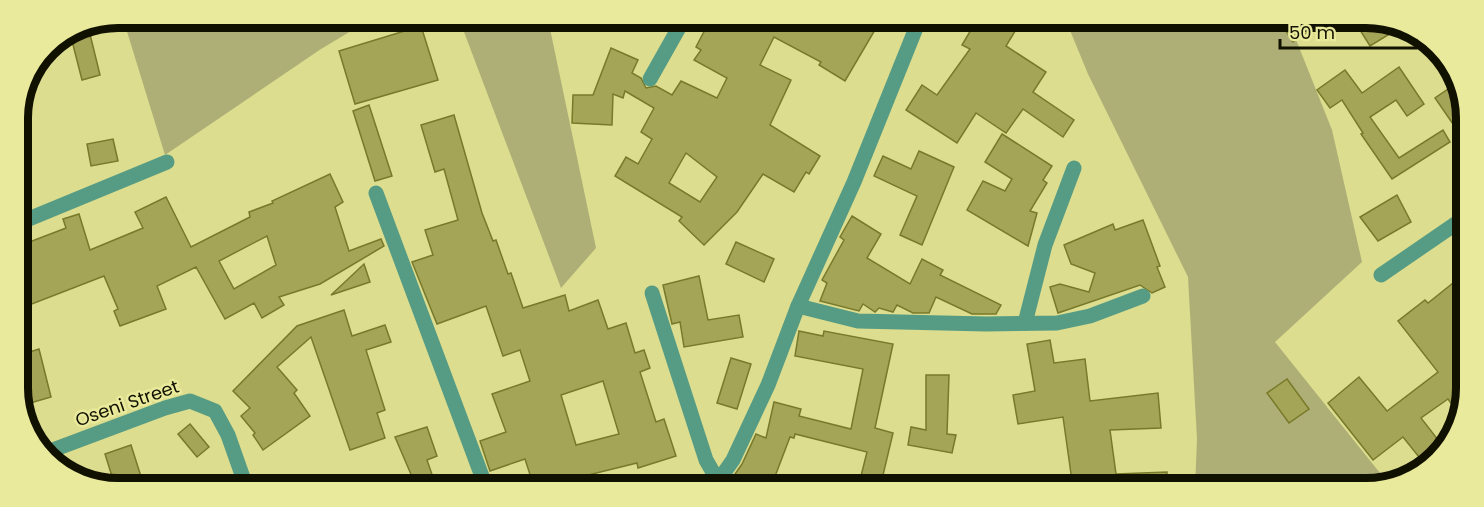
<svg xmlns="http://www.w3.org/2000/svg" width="1484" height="507" viewBox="0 0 1484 507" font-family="Poppins,sans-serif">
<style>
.green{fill:#adaf76}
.building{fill:#a5a558;stroke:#79792a;stroke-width:1.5;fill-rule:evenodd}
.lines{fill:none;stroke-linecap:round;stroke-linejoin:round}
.minor{stroke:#569c84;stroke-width:15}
.labels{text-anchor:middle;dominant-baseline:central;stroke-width:5;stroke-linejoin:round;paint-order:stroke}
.street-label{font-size:18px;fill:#110;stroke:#e9ea9b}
.rim{fill:none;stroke:#110;stroke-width:8}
</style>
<rect width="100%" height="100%" fill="#dcdd8e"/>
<g class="green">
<path d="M1289,22L1332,130L1362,262L1275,342L1388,483L1372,489L1195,488L1197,439L1188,277L1088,74L1067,23Z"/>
<path d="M456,24H549L596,248L561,288L464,32Z"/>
<path d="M125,25H361L321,49L165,155Z"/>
</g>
<g class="building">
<path d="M1280,22H1323L1293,42Z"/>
<path d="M1355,22H1392L1401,27L1370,46Z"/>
<path d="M879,23L845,81L819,65L821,62L774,37L760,65L791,80L770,125L820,156L809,174L806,172L794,192L763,174L737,212L704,245L679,221L682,217L615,176L626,157L638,164L652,139L641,132L654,108L625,91L623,98L613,94L612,125L572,123L573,95H593L611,48L638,60L632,73L641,78L646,88L656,86L672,95L681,81L717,98L727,78L694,60L701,50L696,47L708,24ZM686,153L717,177L700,202L669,183Z"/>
<path d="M975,23H1020L1006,46L1046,72L1033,92L1074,120L1063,137L1023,109L1006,133L976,113L957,143L906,110L922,85L937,95L970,49L962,45Z"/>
<path d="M80,26H88L100,75L82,80L70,33Z"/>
<path d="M421,26L438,80L355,104L339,51Z"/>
<path d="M1399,67L1424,104L1407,116L1396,100L1370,117L1399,158L1443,130L1450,142L1392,179L1361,134L1363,133L1342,100L1330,108L1317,90L1345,70L1362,93Z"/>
<path d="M1448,89L1464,112V140L1435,98Z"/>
<path d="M369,105L392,176L375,181L353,111Z"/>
<path d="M454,115L482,213L493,241L496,240L508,274L511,273L523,308L565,295L569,311L598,300L608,329L626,323L635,353L644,350L650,368L640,372L656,422L664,419L676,456L638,468L637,463L580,477L583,487H534L525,459L490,471L480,441L506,432L492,394L530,381L520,350L503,356L486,306L437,324L412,262L433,255L425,230L458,220L444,169L435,172L421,125ZM603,381L619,434L576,445L561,395Z"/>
<path d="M1002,134L1052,166L1043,180L1047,183L1030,211L1037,213L1028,246L967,210L983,181L1005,191L1012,179L985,162Z"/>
<path d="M113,139L118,161L91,166L87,144Z"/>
<path d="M919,151L954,167L922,245L900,235L917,196L874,176L883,156L911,169Z"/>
<path d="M330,174L343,202L335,207L349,251L381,239L384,246L320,284L279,297L284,305L262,318L254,303L225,319L196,267L157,286L166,309L120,326L114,311L118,309L104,276L19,309V246L66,228L63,219L79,214L90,250L143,228L135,212L166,197L191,247L250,217L249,212L273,203L272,201ZM267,236L276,265L234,289L219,261Z"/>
<path d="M1397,195L1411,222L1378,241L1360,217Z"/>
<path d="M852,216L881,234L867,258L910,284L922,259L943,270L940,275L1001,305L996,314H972L936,297L929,313H913L897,305L893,312L879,308L875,312L863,304L859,311L820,301L827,283L822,280L844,240L840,237Z"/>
<path d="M1143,220L1160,266L1157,267L1165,287L1152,293L1140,285L1058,313L1050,287L1060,284L1089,292L1095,273L1071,264L1064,245L1113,224L1115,230Z"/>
<path d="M736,242L774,259L764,282L726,264Z"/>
<path d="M364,264L370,282L331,295Z"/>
<path d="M1463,275L1462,415L1461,417L1448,399L1421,418L1442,445L1427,467L1403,437L1373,460L1328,403L1359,377L1387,411L1438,372L1398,321L1425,300L1428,303Z"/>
<path d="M699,276L708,320L739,315L743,337L684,347L680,322L672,324L663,285Z"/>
<path d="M344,310L352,336L385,325L391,342L366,350L385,410L377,413L385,438L350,450L311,337L277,367L297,390L294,393L310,416L263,450L253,435L255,433L241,416L250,408L233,391L297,326Z"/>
<path d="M799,331L823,336L824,331L893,344L875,428L893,433L880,488L859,484L867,452L795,434L794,438L790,437L771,487H726L742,464L756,434L766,438L774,402L801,409L799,416L851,429L863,369L795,356Z"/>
<path d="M1050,340L1054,363L1085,359L1090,401L1158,393L1161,428L1110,430L1116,474L1167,472V488H1073L1063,417L1018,424L1013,395L1035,391L1027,344Z"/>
<path d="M39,349L51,397L20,406V355Z"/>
<path d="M731,358L751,364L737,409L717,403Z"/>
<path d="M926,375H949L947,434L956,435L952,453L908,445L911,427L926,430Z"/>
<path d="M1287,379L1309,409L1289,423L1267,393Z"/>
<path d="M190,424L209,447L197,457L178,434Z"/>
<path d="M427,427L437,456L427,460L436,486H416L395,437Z"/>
<path d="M131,445L144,486H115L105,454Z"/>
</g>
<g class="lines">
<g class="minor">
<path d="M650,79L681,24"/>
<path d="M376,193L486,487"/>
<path d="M19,223L167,162"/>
<path d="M1381,275L1464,218"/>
<path d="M652,293L706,460L718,481"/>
<path d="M798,306L858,321L986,324L1057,323L1090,316L1143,296"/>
<path d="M1025,323L1045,245L1074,168"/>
<path d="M42,454L165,408L190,401L215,411L228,435L246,486"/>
<path d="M714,487L733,460L768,385L798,306L854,182L918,23"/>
</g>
</g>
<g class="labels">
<g class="street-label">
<text transform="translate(127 403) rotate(-19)">Oseni Street</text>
</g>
</g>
<path d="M0 0H1484V507H0ZM118 28H1366A90 90 0 0 1 1456 118V388A90 90 0 0 1 1366 478H118A90 90 0 0 1 28 388V118A90 90 0 0 1 118 28Z" fill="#e9ea9b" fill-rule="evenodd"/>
<path class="rim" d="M118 28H1366A90 90 0 0 1 1456 118V388A90 90 0 0 1 1366 478H118A90 90 0 0 1 28 388V118A90 90 0 0 1 118 28Z"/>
<path d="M1280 39v9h136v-9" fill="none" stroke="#111100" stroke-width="3"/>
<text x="1289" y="39" font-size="18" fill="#111100" stroke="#e9ea9b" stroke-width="4.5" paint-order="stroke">50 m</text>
</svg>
